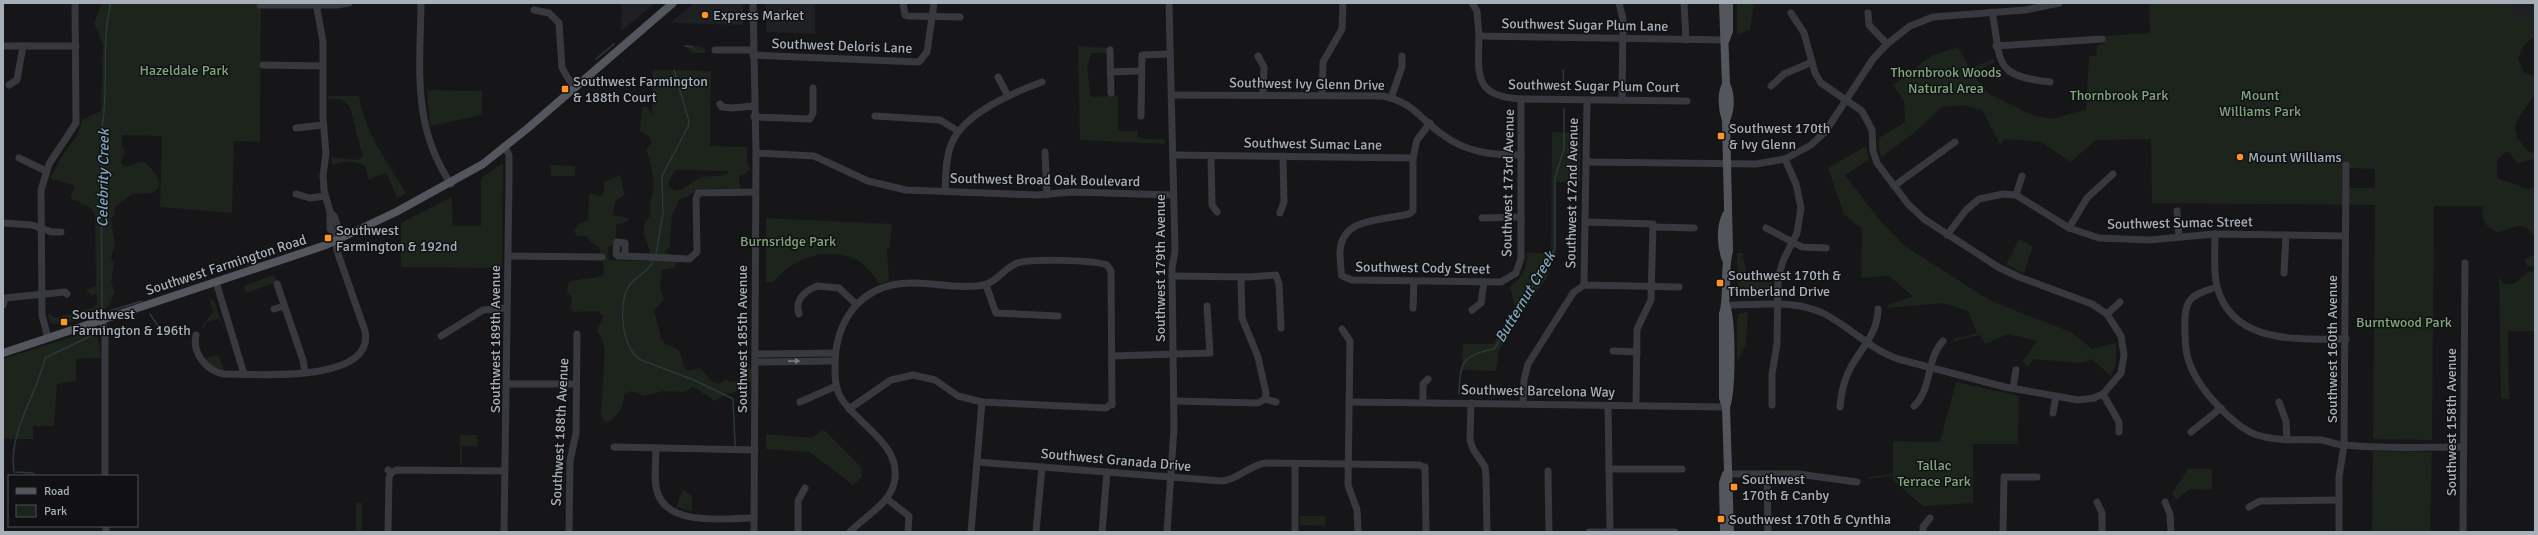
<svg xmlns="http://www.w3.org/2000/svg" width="2538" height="535" viewBox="0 0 2538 535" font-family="Signika,sans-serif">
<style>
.built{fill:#1f2023}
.green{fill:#1c241c;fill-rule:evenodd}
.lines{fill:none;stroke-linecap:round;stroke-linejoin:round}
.stream{stroke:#2b383d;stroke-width:1.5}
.minor{stroke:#37393e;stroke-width:7}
.major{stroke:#53575d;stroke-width:8}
.oneway{fill:#757a82}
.poi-dot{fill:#ff9228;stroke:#111113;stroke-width:1.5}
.labels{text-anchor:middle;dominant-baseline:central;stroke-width:3;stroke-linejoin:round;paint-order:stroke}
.poi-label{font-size:14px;fill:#a7b0b9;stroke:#111113;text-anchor:start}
.street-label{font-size:14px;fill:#a7b0b9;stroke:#111113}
.park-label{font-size:14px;fill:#81a67d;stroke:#111113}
.water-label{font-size:15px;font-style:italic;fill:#7ca5b7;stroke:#111113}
</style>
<rect width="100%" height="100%" fill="#161618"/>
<g class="built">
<path d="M622,3H655L621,31Z"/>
<path d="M694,3H743V25L670,23Z"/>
<path d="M766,3H815V34L766,32Z"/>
<path d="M2511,3H2535V18H2513Z"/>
</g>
<g class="green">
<path d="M102,3H261L260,142L234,141L232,213L160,207L162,136L122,135V146L125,152L121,162L122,165C138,170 139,152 152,170C157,177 159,178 159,187L153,193L132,194L114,208L115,214L111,219L115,244L111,258L114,264L111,282L115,292L108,307C98,316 62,326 50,323L48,313L55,318L92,308L97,304V294L92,296L86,290L96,286L95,215L91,208L70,198L75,186L50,178L59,161L78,134L82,120L101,111L103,44L94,23Z"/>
<path d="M1737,3H1754L1750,30L1737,35Z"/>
<path d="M2149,3H2511L2513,18H2535V36L2524,45L2518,59L2524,72L2535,77V94L2519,117L2515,127L2517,138L2529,152L2535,153V159L2517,163L2509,152L2504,153L2497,160V178L2528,189L2535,187V237C2521,217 2512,231 2497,232C2484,225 2480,220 2484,206H2434L2432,440L2373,439L2375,205L2152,203L2151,139L2096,140L2071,162L2041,142L2005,139L2000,144L1982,110L1963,105L1942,107L1914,133L1881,157L1879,148V138L1905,122L1904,101L1893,85L1931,56L1958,47L1970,69L1993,59L1995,62L1972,73L1989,94L2032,115L2053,119L2086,109L2089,56H2096L2097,46L2104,43V36L2150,33ZM2349,168L2375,169V188H2348Z"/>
<path d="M685,45L700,46L706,50L705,53H692Z"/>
<path d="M1078,46L1108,48V53H1091L1087,68L1091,97L1118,95V131H1138L1137,137L1144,139H1165V144L1080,140Z"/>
<path d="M653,70L711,71L710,146L747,147V162L750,168L747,173L739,176L740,189C730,189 703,188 696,191C690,194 688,198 680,199L672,215L670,246L665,252L672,255L677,263L673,268L662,270L660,288L664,300L654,310L661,339L665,344L679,350L684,366L688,371L700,368L712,381L719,384L726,379L731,382L737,381L746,370L753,367L752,380L735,392L726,394L715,401L693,387L683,392L664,391L644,396L631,391L624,395C625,405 616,420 606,423L601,416L605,350L603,341L597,331L603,317L598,311L573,312L570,307L572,298L567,291L569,282C580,278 592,280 603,275L604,269L599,247L592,243L587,236H578L574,232L578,224L588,220L589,195L591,193L600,197L604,192V182L620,175L625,195L616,200L612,215L629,218L628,221L616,225V244L608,247L609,260L649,261C654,243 633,232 651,215C648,206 651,201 653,193C655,178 651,163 646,149L652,142L649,136L640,131L642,107H647L652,115ZM675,170L729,171H730C721,179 712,175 702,177C690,181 676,202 668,183Z"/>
<path d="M427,90L482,91V115L430,126Z"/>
<path d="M328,96H359C363,129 389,165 406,193L397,198L386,172L369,180L365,166C355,160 343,161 332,165V157L359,160L363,157L350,107L341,99H329Z"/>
<path d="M1552,132L1580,133V182H1556V253L1546,279L1526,306L1499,350L1496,371L1462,370L1463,344H1493L1515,307L1510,286C1523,278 1527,267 1527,253H1551Z"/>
<path d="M1866,146L1869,160L1845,175L1878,218L1905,246L1983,296L2001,305L2071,332L2092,349L2116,343V363L2111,376L2092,359L2081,363L2033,359L2027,367L2023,361L2037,341L2008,334L1985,344L1980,335L1954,341V339L1977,333L1968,311L1944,303L1888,308V305L1913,296L1889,276L1861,278L1862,229L1844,214L1828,168Z"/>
<path d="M503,163L502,268L401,267V223L452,197L453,226H481V178Z"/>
<path d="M551,165L575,166V176H551Z"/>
<path d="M766,218L892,224L890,248H887L889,281L879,284C856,239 800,249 773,282H766Z"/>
<path d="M2019,239L2033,247L2024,273L2006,265Z"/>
<path d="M1737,253H1742L1749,282H1772L1770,297L1743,298L1738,296Z"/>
<path d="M2535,254V267L2527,266L2525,259Z"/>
<path d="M2535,271V331H2508L2509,399H2501L2499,277L2503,283C2517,288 2517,279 2527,273Z"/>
<path d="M274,275L277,282L246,293L244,286Z"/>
<path d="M209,298L214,301L228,340L219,318L207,322L204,328L202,326L213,312Z"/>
<path d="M1748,312L1746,345L1737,361V318L1740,313Z"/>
<path d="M90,331L97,332L101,358L76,359V381L57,384L54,426H33V439H3V359Z"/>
<path d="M216,355L219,357L224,370L212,367L205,359Z"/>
<path d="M1956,382L2019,396L2018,444H1973V503L1923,506L1893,480V476L1869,479V477L1893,474V441L1940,442Z"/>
<path d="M823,429L861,467L862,477L853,485L810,452L766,449V434L812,438Z"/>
<path d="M460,435H477V446H462V465H460Z"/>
<path d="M2373,451L2432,452L2430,532H2372Z"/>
<path d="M2188,469H2212V490L2190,489L2176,500L2172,493Z"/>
<path d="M683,490L692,495V511L676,507Z"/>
<rect x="356" y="503" width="6" height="29"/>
<path d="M1300,516H1325V526L1300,525Z"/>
</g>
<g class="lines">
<g class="stream">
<path d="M111,3C100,45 110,89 101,132L102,308L103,313L142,301"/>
<path d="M685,46L693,47"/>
<path d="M596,59L614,44"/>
<path d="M1563,70L1564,91"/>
<path d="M656,254L663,213L662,176L688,127L689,121L674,70"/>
<path d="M653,262C648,272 636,276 629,286C617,303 622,350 641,360L694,380L733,399L735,445"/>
<path d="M150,314L158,326"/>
<path d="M99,316L102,308"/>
<path d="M1459,394C1460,364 1461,355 1494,349L1555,249V178L1564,149V109"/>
<path d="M35,476L33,473L14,472C8,431 36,398 45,358L93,335L96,326"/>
</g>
<g class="minor">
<path d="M421,3C420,69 412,126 451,184"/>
<path d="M753,3L756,153L754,532"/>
<path d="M903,3L905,15L908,16L960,17"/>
<path d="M1472,3L1477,11L1479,36L1726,40"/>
<path d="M1619,3L1623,19L1622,100"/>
<path d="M1684,3L1686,40"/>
<path d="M260,5H336L349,3"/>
<path d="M534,10L549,13L559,23L562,68L574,88"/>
<path d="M1992,12C2002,61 1991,76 2050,82"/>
<path d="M1868,13L1869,25L1887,44"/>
<path d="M1479,36C1478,75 1474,97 1521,99L1687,101"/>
<path d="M3,46H76"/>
<path d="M1996,46L2102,39"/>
<path d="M715,50H753"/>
<path d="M1110,50L1111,93"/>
<path d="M753,55L919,62L927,52L934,3"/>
<path d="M1258,56L1264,67L1263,94"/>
<path d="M263,65L322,66"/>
<path d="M1110,72L1140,71"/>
<path d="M998,77L1008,96"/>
<path d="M9,85L17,80L23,46"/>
<path d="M1771,86L1784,74L1812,62"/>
<path d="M1172,95L1383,96C1413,102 1420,119 1443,135C1467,153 1493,155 1521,155"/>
<path d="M1322,95L1323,62L1342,29L1343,3"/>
<path d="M1391,98L1402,67V56"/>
<path d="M720,104L722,107L732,108L754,106"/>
<path d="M875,116L940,120L958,131"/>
<path d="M1141,116L1142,55L1170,54"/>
<path d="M754,117L810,119L813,113V88"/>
<path d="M296,128L323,125"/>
<path d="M1045,152L1047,195"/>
<path d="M756,153L814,156L868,181L906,190L1037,195L1072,192L1173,195"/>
<path d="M1173,155L1413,158L1417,140L1430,123"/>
<path d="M1211,156L1212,205L1217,212"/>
<path d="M19,158L46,171"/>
<path d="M1413,158V211L1409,214C1380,221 1339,217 1340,255C1341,262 1340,270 1342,276L1352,280L1501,282L1516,273L1521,258V99"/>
<path d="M1586,162L1756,164L1785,159L1811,145L1825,132L1873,59L1887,44L1910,26L1933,17L2025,10L2059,3"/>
<path d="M1894,186L1955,142"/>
<path d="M945,191C946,176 945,160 951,145C962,114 1012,93 1042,82"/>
<path d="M296,194L310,198L325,196"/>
<path d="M2016,195L2022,176"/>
<path d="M2177,211L2179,237"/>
<path d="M330,212V229L335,233"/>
<path d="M1280,213L1284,202L1283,156"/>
<path d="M1482,218L1521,217"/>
<path d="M1586,222L1653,224L1651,300L1637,329L1636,405"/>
<path d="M3,223L32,225L52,232H61"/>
<path d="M1653,227L1694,228"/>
<path d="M1766,228L1802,247L1826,248"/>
<path d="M2069,228L2087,198L2113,174"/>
<path d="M2215,234C2215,251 2213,270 2217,287C2233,345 2299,339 2346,339"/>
<path d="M1947,235L1966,210L1979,199L2003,194L2016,195L2069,228L2099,238L2149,240L2215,234L2345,236"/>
<path d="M508,256L602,257"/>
<path d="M625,256V243L617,242L616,254L618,256H625L689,259L697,252L696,199L698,193L755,192"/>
<path d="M2284,273L2286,235"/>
<path d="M1172,276L1249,277L1276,275L1279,284L1281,328"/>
<path d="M1241,277L1242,318L1258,357L1266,393L1265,399"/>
<path d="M216,282L244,374"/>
<path d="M277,284L303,360L305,373"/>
<path d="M986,285L996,313L1058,316"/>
<path d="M1584,285L1587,100"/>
<path d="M2217,287C2186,296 2184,302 2185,334C2185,346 2186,356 2191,367C2200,390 2234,427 2257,435C2278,442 2299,439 2321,440C2329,441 2336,445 2344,445C2383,449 2424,447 2463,447"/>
<path d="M3,305L5,298L65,292L67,294"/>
<path d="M1726,305C1758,305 1796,299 1825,314C1851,328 1870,349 1898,359L2005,387L2078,400L2094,398L2103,394L2121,373L2124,355L2121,336L2107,314L2092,304L2019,277L1998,267L1924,219L1908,204L1877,163L1873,151L1872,130L1862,111L1821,83L1815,73L1804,33L1791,13"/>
<path d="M1413,308L1414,281"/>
<path d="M274,309L284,306"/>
<path d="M1472,310L1481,303L1484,282"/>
<path d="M799,314C794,300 805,291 817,286L839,288L856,304"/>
<path d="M2107,314L2120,302"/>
<path d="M99,321L103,324L105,334V476"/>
<path d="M1342,329L1350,341L1348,485L1357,510L1358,532"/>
<path d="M196,335C192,353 206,371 224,374C254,374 376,384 365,331L337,251L335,233L338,227L334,216L330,212L324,190L323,176L326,153L323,118V42L316,3"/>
<path d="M441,336L483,310L507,308"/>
<path d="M48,338L42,315L41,190L49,164L76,123L75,3"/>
<path d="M1613,351L1637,352"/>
<path d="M755,354L835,353"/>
<path d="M1112,356L1210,353L1207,306"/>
<path d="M755,362L835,361"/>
<path d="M508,384H576"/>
<path d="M2013,388L2016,370"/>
<path d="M2103,394L2119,422V432"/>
<path d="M1174,401L1258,403L1265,399L1276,402"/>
<path d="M800,402L836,386"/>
<path d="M1350,402L1726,407"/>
<path d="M1423,402V384L1428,379"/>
<path d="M2279,402L2286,421L2287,440"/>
<path d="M1471,403L1470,440L1473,449L1485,467L1486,476L1487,532"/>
<path d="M1523,404L1524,380L1528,364L1573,293L1584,285L1679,287"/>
<path d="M1608,405L1610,531"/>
<path d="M1772,405V374L1777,344L1778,278L1783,261L1797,233L1801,208L1796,184L1785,159"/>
<path d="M1914,406C1932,390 1926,359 1943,341"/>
<path d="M1840,407C1841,395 1843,384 1848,373C1858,350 1878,336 1878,309"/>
<path d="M849,409L891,380L913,375L935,380L958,396L982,402L1106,408L1111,404"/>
<path d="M2053,413L2056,396"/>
<path d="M2191,432L2221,408"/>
<path d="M614,447L755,450"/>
<path d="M656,448C656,463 653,481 658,494C670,527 727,518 754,518"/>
<path d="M977,462L1222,481C1240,479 1249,465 1266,463L1420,465L1424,468"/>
<path d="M1425,467L1426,532"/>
<path d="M1609,469H1682"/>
<path d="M1548,471L1549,532"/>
<path d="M391,473L396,470L505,471"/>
<path d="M1726,474H1798L1857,482"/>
<path d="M1767,474L1768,532"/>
<path d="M887,499L909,516L908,532"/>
<path d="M2097,502L2102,513V532"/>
<path d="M2165,502L2170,514L2171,532"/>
<path d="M2249,507L2260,501L2339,500"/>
<path d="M106,526V532"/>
<path d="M388,532L389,478L391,473L388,470"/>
<path d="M504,532L509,180V155L505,147"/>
<path d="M569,532L570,461L576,433L577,334"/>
<path d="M798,532V501L805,488"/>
<path d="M850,532C865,516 893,502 895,478C899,443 857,424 841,398C835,388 835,377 835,366C835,328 853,294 892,285C919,279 949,289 977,286C995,285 1000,272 1015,264C1026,258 1094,260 1107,265L1111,271L1112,405"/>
<path d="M971,532L982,402"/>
<path d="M1036,532L1042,467"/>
<path d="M1102,532L1107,472"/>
<path d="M1167,532L1174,428L1172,268L1175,251L1169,3"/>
<path d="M1295,532V463"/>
<path d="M1589,532H1675"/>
<path d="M1923,532V527L1930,518"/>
<path d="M2003,532L2004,477H2037"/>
<path d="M2339,532V477L2344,445L2346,165"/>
<path d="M2463,532L2465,263"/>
</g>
<g class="major">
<path d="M1723,3L1726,84C1731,94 1731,109 1726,120"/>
<path d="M1726,39L1729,31V3"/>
<path d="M1726,84C1721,94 1722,109 1726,120L1729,251C1723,272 1729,294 1723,314V398L1726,407L1730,532"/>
<path d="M1726,260C1721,246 1720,228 1726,215"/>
<path d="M3,353L326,245L396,212L483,164L528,128L673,3"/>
<path d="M1726,407C1732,390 1732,322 1726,305"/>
<path d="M1724,532L1723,483L1726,474"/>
</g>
</g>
<defs><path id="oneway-solid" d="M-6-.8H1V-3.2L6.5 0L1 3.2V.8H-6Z"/></defs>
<use class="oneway" href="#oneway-solid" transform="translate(794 361) rotate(-1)"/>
<g class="poi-dot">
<circle cx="705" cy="15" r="4"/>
<rect x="561" y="85" width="8" height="8" rx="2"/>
<rect x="1717" y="132" width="8" height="8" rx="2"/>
<circle cx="2240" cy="157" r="4"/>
<rect x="324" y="234" width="8" height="8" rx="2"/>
<rect x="1716" y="279" width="8" height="8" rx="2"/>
<rect x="60" y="318" width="8" height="8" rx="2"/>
<rect x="1730" y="483" width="8" height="8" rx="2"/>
<rect x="1717" y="515" width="8" height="8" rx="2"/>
</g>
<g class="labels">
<g class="poi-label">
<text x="713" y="15">Express Market</text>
<text x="573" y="81">Southwest Farmington<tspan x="573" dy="16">&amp; 188th Court</tspan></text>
<text x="1729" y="128">Southwest 170th<tspan x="1729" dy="16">&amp; Ivy Glenn</tspan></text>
<text x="2248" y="157">Mount Williams</text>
<text x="336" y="230">Southwest<tspan x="336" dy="16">Farmington &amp; 192nd</tspan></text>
<text x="1728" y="275">Southwest 170th &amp;<tspan x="1728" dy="16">Timberland Drive</tspan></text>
<text x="72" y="314">Southwest<tspan x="72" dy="16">Farmington &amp; 196th</tspan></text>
<text x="1742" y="479">Southwest<tspan x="1742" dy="16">170th &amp; Canby</tspan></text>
<text x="1729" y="519">Southwest 170th &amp; Cynthia</text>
</g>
<g class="street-label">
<text transform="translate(1585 25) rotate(1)">Southwest Sugar Plum Lane</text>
<text transform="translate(842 46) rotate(2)">Southwest Deloris Lane</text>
<text transform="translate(1307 84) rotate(1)">Southwest Ivy Glenn Drive</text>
<text transform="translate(1594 86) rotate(1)">Southwest Sugar Plum Court</text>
<text transform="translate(1313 144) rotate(1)">Southwest Sumac Lane</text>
<text transform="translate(1045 180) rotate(1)">Southwest Broad Oak Boulevard</text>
<text transform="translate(1508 183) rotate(-89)">Southwest 173rd Avenue</text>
<text transform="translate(1572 193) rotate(-89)">Southwest 172nd Avenue</text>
<text transform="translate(2180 223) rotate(-1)">Southwest Sumac Street</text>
<text transform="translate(226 265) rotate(-18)">Southwest Farmington Road</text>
<text transform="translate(1160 268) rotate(-90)">Southwest 179th Avenue</text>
<text transform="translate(1423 268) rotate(1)">Southwest Cody Street</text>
<text transform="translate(495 339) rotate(-90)">Southwest 189th Avenue</text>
<text transform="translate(742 339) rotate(-90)">Southwest 185th Avenue</text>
<text transform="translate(2332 349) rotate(-90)">Southwest 160th Avenue</text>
<text transform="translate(1538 391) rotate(1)">Southwest Barcelona Way</text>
<text transform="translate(2451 422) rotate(-90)">Southwest 158th Avenue</text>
<text transform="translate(560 432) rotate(-87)">Southwest 188th Avenue</text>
<text transform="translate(1116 460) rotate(5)">Southwest Granada Drive</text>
</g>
<g class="park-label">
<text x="184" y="70">Hazeldale Park</text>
<text x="1946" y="72">Thornbrook Woods<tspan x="1946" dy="16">Natural Area</tspan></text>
<text x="2119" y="95">Thornbrook Park</text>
<text x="2260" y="95">Mount<tspan x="2260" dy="16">Williams Park</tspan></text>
<text x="788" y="241">Burnsridge Park</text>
<text x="2404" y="322">Burntwood Park</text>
<text x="1934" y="465">Tallac<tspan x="1934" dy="16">Terrace Park</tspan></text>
</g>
<g class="water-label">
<text transform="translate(103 178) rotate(-89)">Celebrity Creek</text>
<text transform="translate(1525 297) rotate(-59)">Butternut Creek</text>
</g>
</g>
<rect width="2538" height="535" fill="none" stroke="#a7b0b9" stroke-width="8"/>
<rect x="8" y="475" width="130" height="52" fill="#111113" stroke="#4d5155"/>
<rect x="16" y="488" width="20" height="6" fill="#53575d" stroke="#4d5155"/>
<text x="44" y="495" font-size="12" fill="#a7b0b9">Road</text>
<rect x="16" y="505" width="20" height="12" fill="#1c241c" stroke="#4d5155"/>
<text x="44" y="515" font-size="12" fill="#a7b0b9">Park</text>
</svg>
